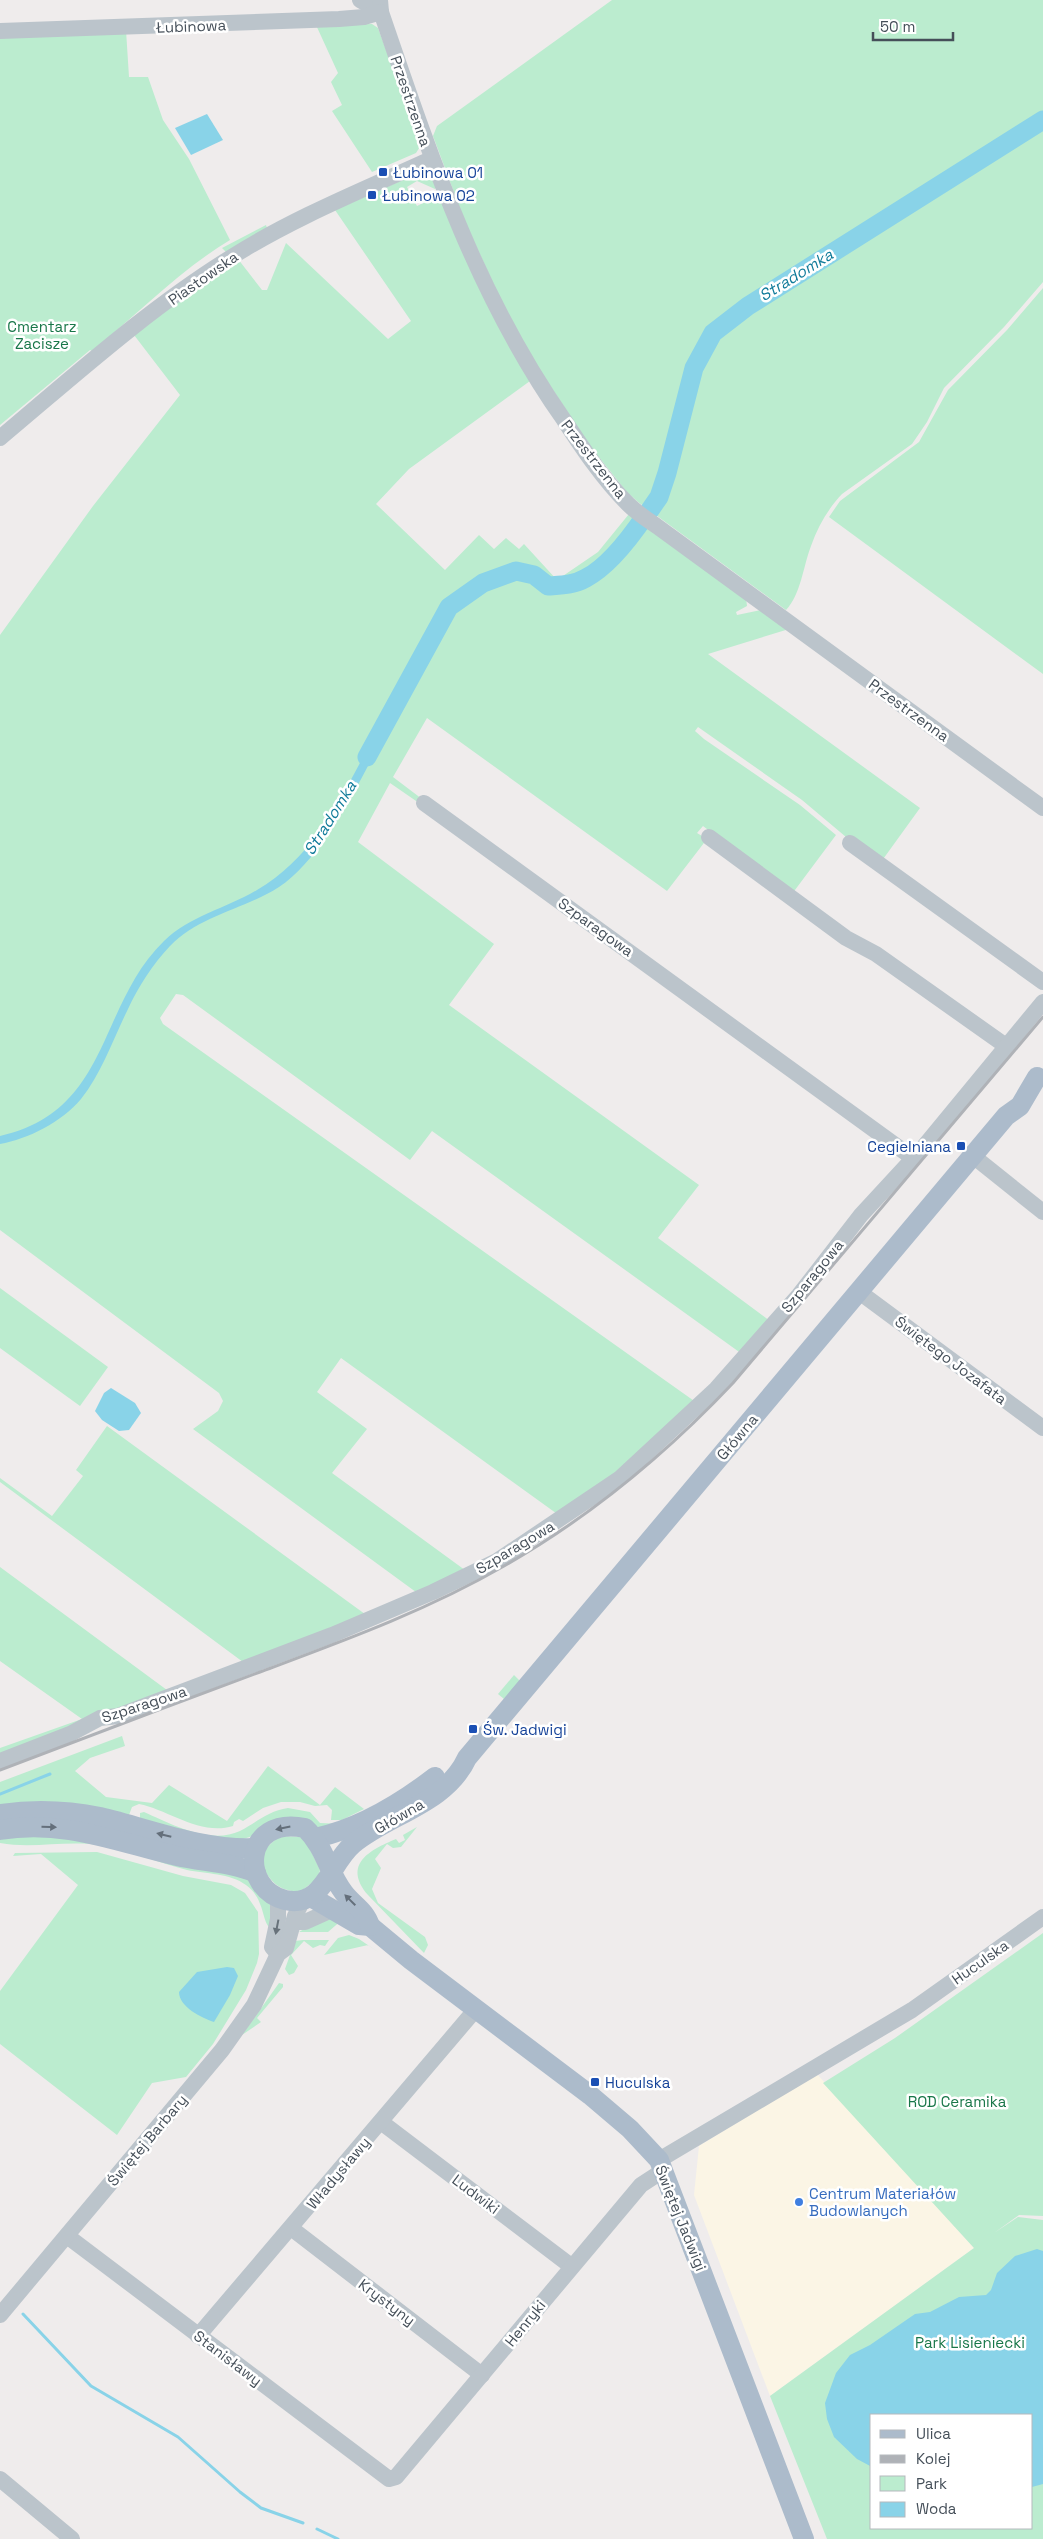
<svg xmlns="http://www.w3.org/2000/svg" width="1043" height="2539" viewBox="0 0 1043 2539" font-family="'Space Grotesk',sans-serif">
<style>
.commercial{fill:#fbf5e5}
.green{fill:#bbeccf;fill-rule:evenodd}
.water{fill:#89d3e8}
.lines{fill:none;stroke-linecap:round;stroke-linejoin:round}
.stream{stroke:#89d3e8;stroke-width:3}
.river{stroke:#89d3e8;stroke-width:19}
.minor{stroke:#bbc4cb;stroke-width:16}
.major{stroke:#acbbcb;stroke-width:20}
.rail{stroke:#afb2b7;stroke-width:3}
.oneway{fill:#646f7b}
.oneway2{fill:#68727b}
.transit-dot{fill:#1a4fb4;stroke:#fff;stroke-width:2}
.shop-dot{fill:#3f7fe0;stroke:#fff;stroke-width:2}
.labels{text-anchor:middle;dominant-baseline:central;stroke-width:5;stroke-linejoin:round;paint-order:stroke}
.street-label{font-size:15px;fill:#454f59;stroke:#fff}
.transit-label{font-size:15px;fill:#164399;stroke:#fff;text-anchor:start}
.park-label{font-size:15px;fill:#197749;stroke:#fff}
.shop-label{font-size:15px;fill:#366cbe;stroke:#fff;text-anchor:start}
.water-label{font-size:16px;font-style:italic;fill:#107b9a;stroke:#fff}
</style>
<rect width="100%" height="100%" fill="#efecec"/>
<path class="commercial" d="M817,2074L974,2248L770,2396L694,2195L699,2146Z"/>
<g class="green">
<path d="M612,0H1043V282L1004,327L944,388L927,422L912,444L842,494C828,509 818,526 811,546C803,567 801,594 786,610L638,502L626,491L590,446L518,337L465,222L433,136L437,126Z"/>
<path d="M372,24L378,28L421,145L416,153L372,172L332,111L342,105L331,82L338,73L316,25Z"/>
<path d="M126,30L129,77H148L163,120L189,159L230,240C180,270 138,314 92,351L90,350L0,425V33Z"/>
<path d="M423,171L429,172L438,185L435,189L417,181L407,187L417,206L437,196L443,198L530,381L409,469L376,504L445,570L479,535L494,549L506,538L519,549L524,544L557,580L598,552L629,514L746,598L747,606L736,612L737,615L761,610L789,629L708,654L920,808L881,862L846,837L802,800L698,727L695,731L704,739L800,805L836,835L792,894L703,826L697,833L707,839L667,891L427,718L393,777L422,799L419,803L390,783L358,842L494,944L449,1005L699,1185L658,1238L770,1321L742,1354L432,1131L410,1160L183,995L176,994L160,1018L163,1024L697,1403L675,1426L560,1516L341,1358L317,1392L367,1429L332,1473L469,1573L420,1595L193,1429L218,1411L223,1401L219,1393L0,1230V635L93,506L180,395L134,335L192,291L238,259L262,290H267L286,243L388,339L411,321L335,210Z"/>
<path d="M266,225L267,228L227,253L222,248Z"/>
<path d="M1043,288V674L829,517L840,501L919,442L948,390L1007,330Z"/>
<path d="M0,1288L108,1367L80,1406L0,1348Z"/>
<path d="M107,1426L369,1617L247,1665L0,1482V1478L52,1516L83,1476L76,1470Z"/>
<path d="M0,1567L171,1693L0,1757V1748L82,1719L0,1661Z"/>
<path d="M514,1675L521,1682L504,1699L498,1694Z"/>
<path d="M122,1736L125,1746L90,1758L75,1771L106,1797L152,1803L169,1785L227,1821L268,1766L320,1805L335,1787L364,1809L342,1820H331L332,1810L327,1805L315,1806L300,1802H281L263,1808L243,1821L239,1819L234,1822L233,1826C200,1836 169,1810 139,1804L132,1807L129,1815L0,1808V1782Z"/>
<path d="M288,1808L310,1812L320,1823L343,1824L253,1836L233,1842L140,1820V1813L144,1812C171,1824 210,1845 240,1831C257,1822 268,1811 288,1808Z"/>
<path d="M417,1827L401,1847L393,1848L387,1844L375,1859L381,1868L372,1889L378,1903L425,1937L428,1945L424,1953L368,1895C342,1864 370,1850 396,1839L399,1843L405,1840L403,1835Z"/>
<path d="M53,1833L245,1877L270,1904L274,1912L269,1927C262,1920 264,1898 246,1885C230,1873 206,1874 187,1870C158,1863 129,1850 99,1845C66,1840 33,1849 0,1843V1836Z"/>
<path d="M279,1836L304,1837L320,1870L318,1878L300,1892C275,1890 271,1881 259,1861L261,1853Z"/>
<path d="M97,1852L183,1876L231,1885L245,1893L258,1912L259,1954L257,1963L246,1990L213,2044L186,2077L152,2083L117,2135L0,2044V1991L78,1885L41,1854L13,1856L15,1853Z"/>
<path d="M322,1918L343,1919L328,1932H299Z"/>
<path d="M1043,1933V2216L1019,2215L994,2233L1018,2217L1043,2220V2539H827L770,2396L974,2248L823,2083L895,2038ZM872,2415H1032V2528H872Z"/>
<path d="M349,1935L359,1939L381,1954L368,1945L324,1955L338,1938Z"/>
<path d="M303,1940H329L325,1946L320,1945L313,1948L304,1941L291,1955L298,1966L294,1973L289,1975L285,1969L295,1941Z"/>
<path d="M279,1983L283,1984V1987L257,2018L261,2022L242,2035Z"/>
</g>
<g class="water">
<path d="M207,114L223,140L191,155L175,128Z"/>
<path d="M376,733L383,736C361,781 321,860 279,887C245,909 199,916 170,946C153,964 138,987 128,1009C113,1039 102,1073 81,1099C62,1122 28,1139 0,1144V1136C111,1111 97,1006 164,941C190,916 227,908 257,890C318,854 343,793 376,733Z"/>
<path d="M111,1388L135,1403L141,1413L129,1430L119,1431L102,1420L95,1411L104,1393Z"/>
<path d="M227,1967L234,1968L238,1976L230,1995L214,2022C202,2018 179,2007 179,1992L197,1972Z"/>
<path d="M1037,2249L1043,2251V2484L1032,2487V2415H872V2467L857,2459L834,2437L827,2419L825,2403L836,2373L850,2355L870,2345L915,2314L930,2312L959,2297L986,2295L991,2290L997,2273L1015,2256Z"/>
</g>
<g class="lines">
<g class="stream">
<path d="M0,1794L50,1774"/>
<path d="M23,2314L91,2386L178,2437L240,2492L261,2508L303,2523"/>
<path d="M317,2529L338,2539"/>
</g>
<g class="river">
<path d="M650,510L659,497L667,473L694,368L713,333L748,306L1043,120"/>
<path d="M367,757L449,607L483,583L516,571L534,575L548,586C561,585 574,585 586,578C609,566 630,538 645,516"/>
</g>
<g class="minor">
<path d="M360,0L381,12"/>
<path d="M380,0L381,12C430,155 476,295 564,420C583,449 603,479 628,504C637,513 648,520 658,527L1043,808"/>
<path d="M0,31L339,19L364,17L381,12"/>
<path d="M0,438C74,376 148,309 230,258C293,218 363,190 431,159"/>
<path d="M424,803L913,1158"/>
<path d="M709,837L846,938L876,954L1006,1046"/>
<path d="M850,843L1043,982"/>
<path d="M973,1156L1043,1212"/>
<path d="M858,1291L1043,1428"/>
<path d="M0,1761L70,1734L100,1718L118,1716L332,1635L433,1592L497,1561L619,1479L716,1389L799,1295L861,1215L921,1150L1043,1002"/>
<path d="M294,1922H305L334,1909"/>
<path d="M278,1954L272,1947L278,1919V1898"/>
<path d="M381,2122L571,2266"/>
<path d="M659,2160L912,2010L1043,1917"/>
<path d="M291,2228L482,2375"/>
<path d="M67,2236L389,2479L396,2477L641,2185L664,2170"/>
<path d="M0,2315L222,2050L254,2005L278,1954L286,1948L295,1916L303,1900"/>
<path d="M198,2336L476,2009"/>
<path d="M0,2479L72,2539"/>
</g>
<g class="major">
<path d="M0,1814C34,1809 66,1810 100,1817C151,1829 201,1850 254,1848"/>
<path d="M0,1830C63,1819 117,1842 177,1856C203,1862 231,1862 256,1873"/>
<path d="M315,1838C358,1829 401,1803 435,1777"/>
<path d="M311,1897L359,1925L370,1926L411,1960L590,2095L630,2129L659,2160L804,2539"/>
<path d="M370,1926C366,1911 353,1905 344,1893C327,1871 326,1848 305,1828C242,1815 240,1889 285,1900C323,1909 330,1863 353,1844C389,1814 446,1804 467,1758L1006,1116L1020,1106L1037,1077"/>
</g>
<path class="rail" d="M0,1770C87,1737 173,1704 260,1672C343,1641 426,1611 504,1566C590,1517 665,1455 733,1383L1043,1017"/>
</g>
<defs><path id="oneway-solid" d="M-6-.8H1V-3.2L6.5 0L1 3.2V.8H-6Z" transform="scale(1.25)"/></defs>
<g class="oneway">
<use href="#oneway-solid" transform="translate(49 1827) rotate(2)"/>
<use href="#oneway-solid" transform="translate(283 1828) rotate(168)"/>
<use href="#oneway-solid" transform="translate(164 1835) rotate(-166)"/>
<use href="#oneway-solid" transform="translate(350 1900) rotate(-135)"/>
</g>
<use class="oneway2" href="#oneway-solid" transform="translate(277 1927) rotate(101)"/>
<g class="transit-dot">
<rect x="378" y="167" width="10" height="10" rx="2.5"/>
<rect x="367" y="190" width="10" height="10" rx="2.5"/>
<rect x="956" y="1141" width="10" height="10" rx="2.5"/>
<rect x="468" y="1724" width="10" height="10" rx="2.5"/>
<rect x="590" y="2077" width="10" height="10" rx="2.5"/>
</g>
<circle class="shop-dot" cx="799" cy="2202" r="5"/>
<g class="labels">
<g class="street-label">
<text transform="translate(191 26) rotate(-2)">Łubinowa</text>
<text transform="translate(411 101) rotate(71)">Przestrzenna</text>
<text transform="translate(203 278) rotate(-35)">Piastowska</text>
<text transform="translate(594 459) rotate(52)">Przestrzenna</text>
<text transform="translate(909 710) rotate(36)">Przestrzenna</text>
<text transform="translate(596 927) rotate(36)">Szparagowa</text>
<text transform="translate(812 1276) rotate(-51)">Szparagowa</text>
<text transform="translate(951 1360) rotate(37)">Świętego Jozafata</text>
<text transform="translate(737 1437) rotate(-50)">Główna</text>
<text transform="translate(515 1547) rotate(-31)">Szparagowa</text>
<text transform="translate(144 1704) rotate(-18)">Szparagowa</text>
<text transform="translate(399 1816) rotate(-30)">Główna</text>
<text transform="translate(980 1962) rotate(-35)">Huculska</text>
<text transform="translate(147 2140) rotate(-50)">Świętej Barbary</text>
<text transform="translate(338 2173) rotate(-50)">Władysławy</text>
<text transform="translate(476 2194) rotate(37)">Ludwiki</text>
<text transform="translate(681 2218) rotate(68)">Świętej Jadwigi</text>
<text transform="translate(387 2302) rotate(37)">Krystyny</text>
<text transform="translate(525 2323) rotate(-51)">Henryki</text>
<text transform="translate(228 2358) rotate(37)">Stanisławy</text>
</g>
<g class="transit-label">
<text x="393" y="172">Łubinowa 01</text>
<text x="382" y="195">Łubinowa 02</text>
<text x="951" y="1146" text-anchor="end">Cegielniana</text>
<text x="483" y="1729">Św. Jadwigi</text>
<text x="605" y="2082">Huculska</text>
</g>
<g class="park-label">
<text x="42" y="326">Cmentarz<tspan x="42" dy="17">Zacisze</tspan></text>
<text x="957" y="2101">ROD Ceramika</text>
<text x="970" y="2342">Park Lisieniecki</text>
</g>
<g class="shop-label">
<text x="809" y="2193">Centrum Materiałów<tspan x="809" dy="17">Budowlanych</tspan></text>
</g>
<g class="water-label">
<text transform="translate(796 275) rotate(-32)">Stradomka</text>
<text transform="translate(330 818) rotate(-58)">Stradomka</text>
</g>
</g>
<rect x="870" y="2414" width="162" height="115" fill="#ffffff" stroke="#b5b9bd"/>
<rect x="880" y="2430" width="25" height="8" fill="#acbbcb" stroke="#b5b9bd"/>
<text x="916" y="2439" font-size="15" fill="#454f59">Ulica</text>
<rect x="880" y="2455" width="25" height="8" fill="#afb2b7" stroke="#b5b9bd"/>
<text x="916" y="2464" font-size="15" fill="#454f59">Kolej</text>
<rect x="880" y="2476" width="25" height="15" fill="#bbeccf" stroke="#b5b9bd"/>
<text x="916" y="2489" font-size="15" fill="#454f59">Park</text>
<rect x="880" y="2502" width="25" height="15" fill="#89d3e8" stroke="#b5b9bd"/>
<text x="916" y="2514" font-size="15" fill="#454f59">Woda</text>
<path d="M873 32v8h80v-8" fill="none" stroke="#454f59" stroke-width="2.5"/>
<text x="880" y="32" font-size="15" fill="#454f59" stroke="#ffffff" stroke-width="4" paint-order="stroke">50 m</text>
</svg>
